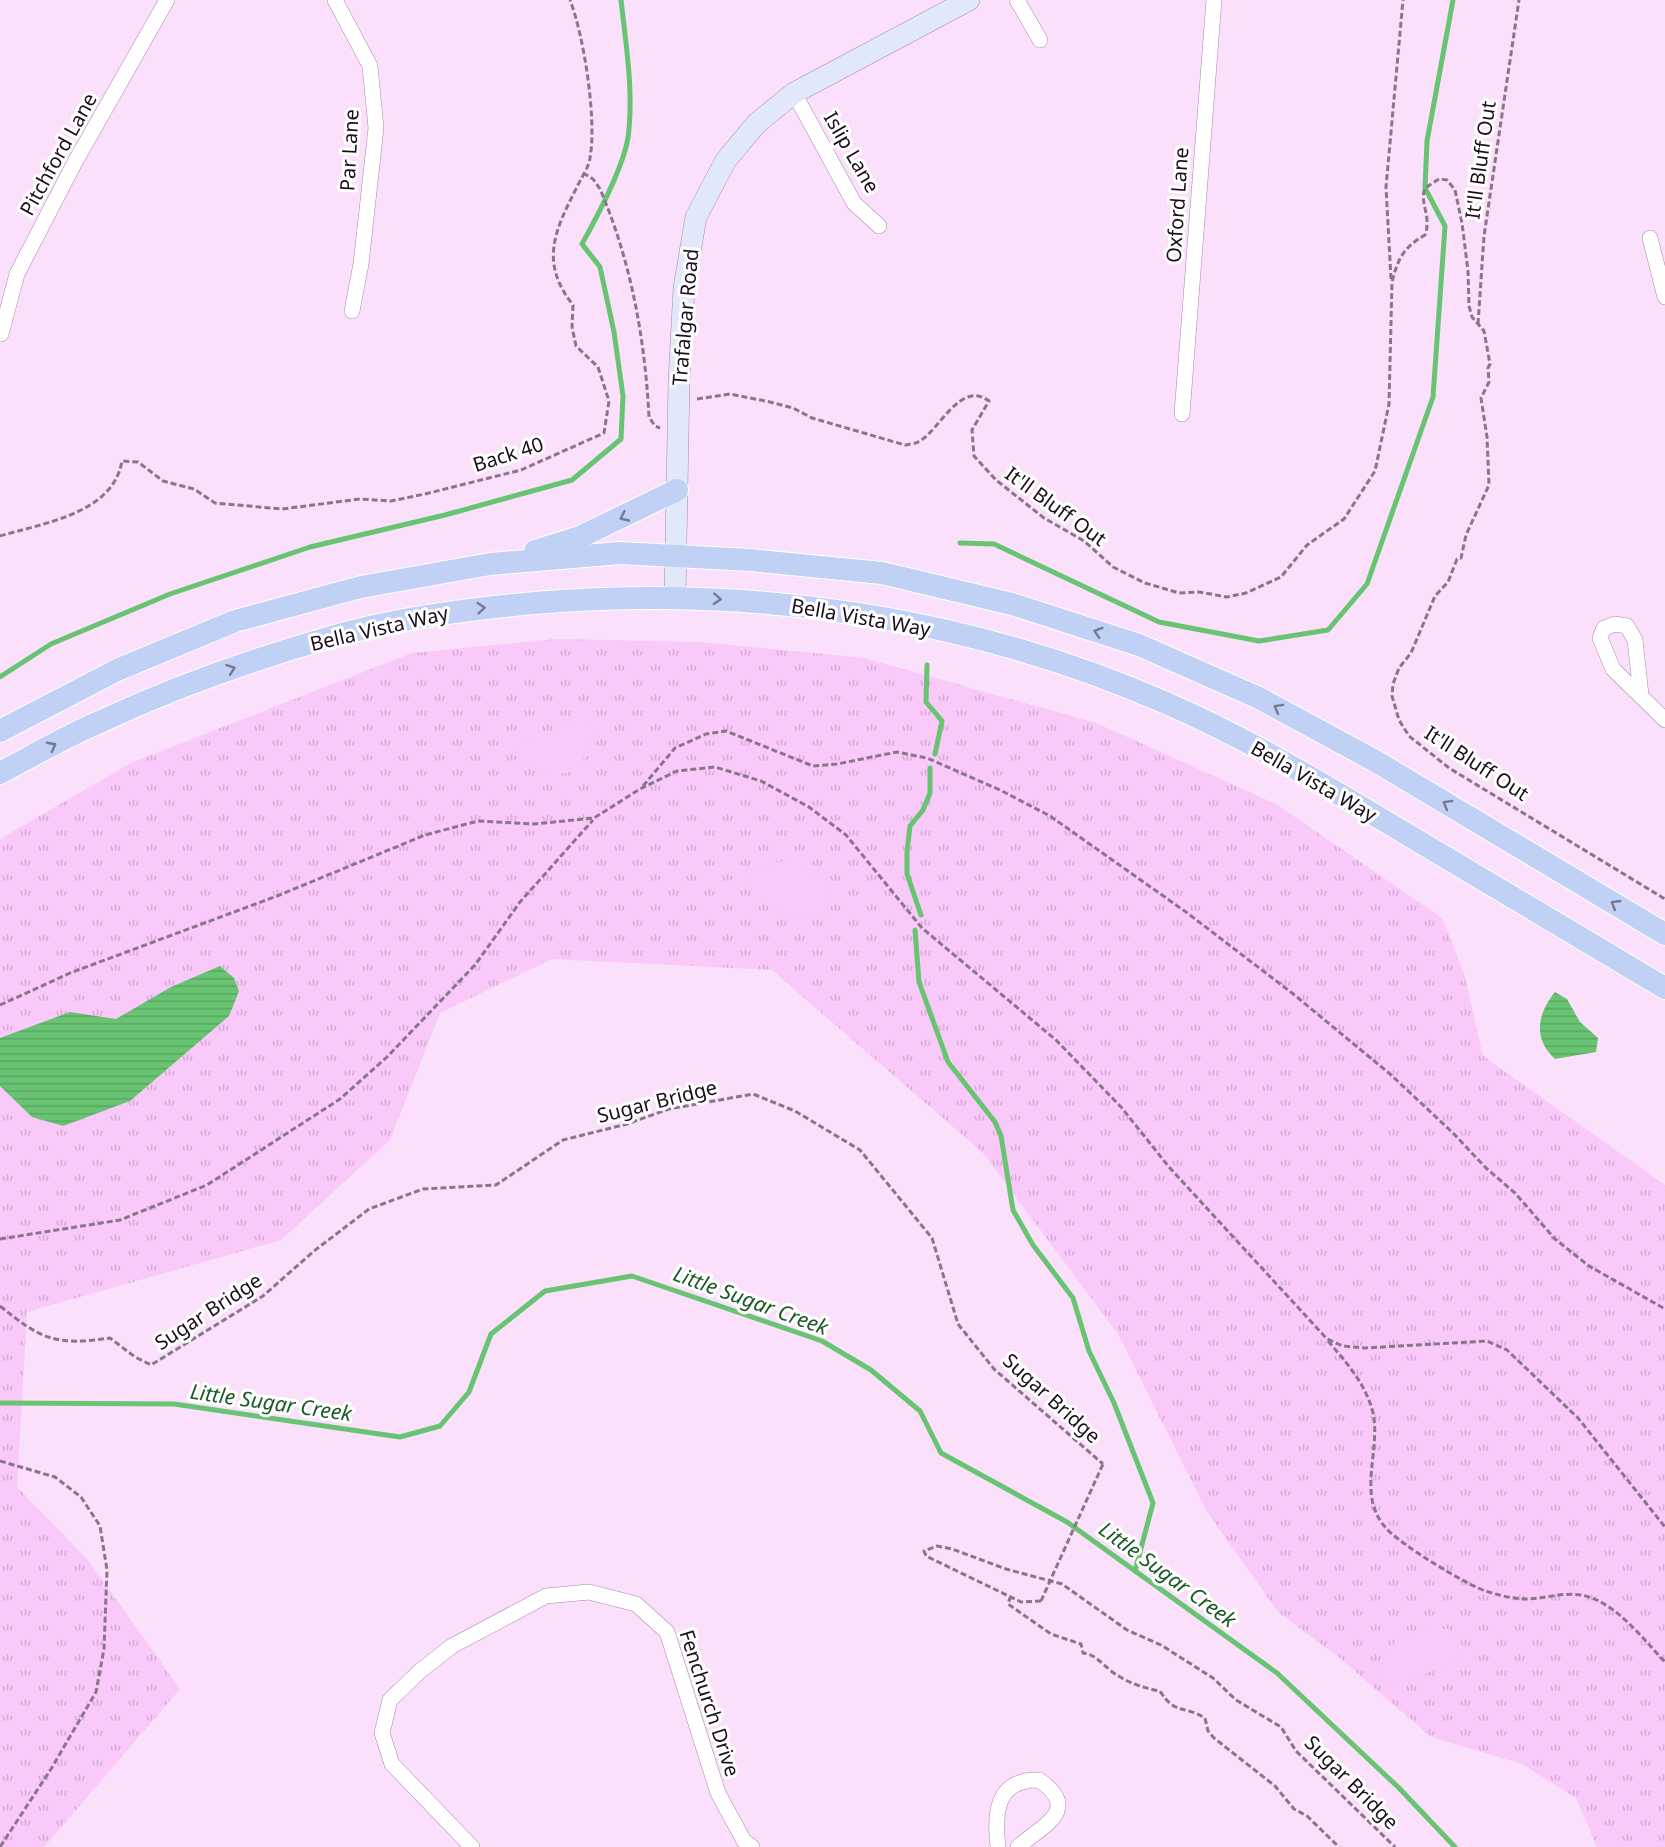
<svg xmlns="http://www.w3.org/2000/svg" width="1665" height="1847" viewBox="0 0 1665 1847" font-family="'Noto Sans',sans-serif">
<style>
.grass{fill:url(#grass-tufts)}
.pitch{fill:#f9c9f9}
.water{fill:url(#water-rules)}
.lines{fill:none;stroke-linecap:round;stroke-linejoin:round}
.stream{stroke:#68c472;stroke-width:5}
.street-casing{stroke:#ae86ae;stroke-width:16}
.secondary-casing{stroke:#ae86ae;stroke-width:22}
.primary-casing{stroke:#fff;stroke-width:24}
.path{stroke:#89768a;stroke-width:3;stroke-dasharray:6 3;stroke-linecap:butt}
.street{stroke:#fff;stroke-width:15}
.secondary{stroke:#e0e8fa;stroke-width:21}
.primary{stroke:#c1d1f5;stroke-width:22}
.path-bridge{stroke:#89768a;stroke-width:3;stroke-dasharray:6 3;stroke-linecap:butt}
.oneway{stroke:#767993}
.labels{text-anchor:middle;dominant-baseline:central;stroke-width:6;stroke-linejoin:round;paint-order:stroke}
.street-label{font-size:20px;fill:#1b0d1c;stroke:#fff}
.water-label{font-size:21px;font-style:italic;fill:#1a5a25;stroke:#fff}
</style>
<defs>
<pattern id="grass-tufts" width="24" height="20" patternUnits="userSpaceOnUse" patternTransform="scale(1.5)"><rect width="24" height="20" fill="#f9c9f9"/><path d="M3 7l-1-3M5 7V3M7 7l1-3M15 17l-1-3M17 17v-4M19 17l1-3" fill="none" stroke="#d5abd5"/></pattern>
<pattern id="water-rules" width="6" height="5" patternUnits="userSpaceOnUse" patternTransform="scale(1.5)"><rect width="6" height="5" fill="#68c472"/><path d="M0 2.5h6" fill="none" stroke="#5aa762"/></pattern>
</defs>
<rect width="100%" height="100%" fill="#fae0fa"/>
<path class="grass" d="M557,639L701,642L864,658L1096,723L1276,804L1442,918L1464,973L1483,1056L1665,1185V1847H1597L1576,1798L1522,1764L1431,1737L1341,1659L1278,1612L1206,1510L1118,1334L983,1153L772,970L552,959L440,1013L390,1140L281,1240L27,1312L17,1487L88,1560L180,1689L44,1847H0V839L131,763L412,653Z"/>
<g class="pitch">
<path d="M574,723H586L593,728C594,743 584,765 570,772C558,777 529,768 520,760L519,744L524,740Z"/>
<path d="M796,860C815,870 826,883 830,904L823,917L789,920L751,895L749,887L750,875C763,863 779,861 796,860Z"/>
<path d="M1429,1629H1448L1459,1637L1463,1649C1453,1667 1442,1666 1425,1674C1416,1677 1406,1687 1395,1687C1390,1687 1386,1684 1384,1680C1367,1652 1408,1632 1429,1629Z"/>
</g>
<g class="water">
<path d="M220,966L234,978L239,991L229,1016L130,1101L63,1126L32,1117L0,1086V1038L70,1012L116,1019L171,987Z"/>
<path d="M1555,992L1567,999L1580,1022L1598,1038L1596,1052L1555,1059C1532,1038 1538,1013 1555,992Z"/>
</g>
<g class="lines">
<g class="stream">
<path d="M960,543L994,544L1159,622L1259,641L1328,630L1367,584L1433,397L1445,226L1425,188L1427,141L1453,0"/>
<path d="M927,665L926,702L942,721L935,754"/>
<path d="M0,677L51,644L170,594L310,547L445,515L572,480L621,439L623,396L614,332L600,267L582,244C597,217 623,167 628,138C634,93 626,45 621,0"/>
<path d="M921,915L907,874V852L910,826L923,810L930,793V768"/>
<path d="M915,930L919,982L948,1062L995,1122L1001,1136L1013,1210L1033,1245L1073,1298L1089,1351L1114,1403L1153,1503L1135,1571"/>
<path d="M0,1403L174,1404L400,1437L440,1426L469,1392L491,1334L545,1291L632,1276L822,1341L871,1370L920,1411L941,1453L1067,1522L1277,1673L1399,1788L1455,1847"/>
</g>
<defs>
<g id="street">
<path d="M335,0L370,66L376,128L361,264L352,311"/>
<path d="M1017,0L1040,40"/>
<path d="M794,93L854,203L879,226"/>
<path d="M1650,238L1665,297"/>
<path d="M1,334L17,274L75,162L167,0"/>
<path d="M1182,414L1214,0"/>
<path d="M1641,695L1635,640L1627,626L1615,624L1604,628L1600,638L1613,669L1665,720"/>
<path d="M472,1847L392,1764L382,1733L390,1700L420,1671L452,1646L546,1596L589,1592L636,1604L667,1632L718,1793L744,1841L752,1847"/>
<path d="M998,1847C994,1813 996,1779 1039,1780C1084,1811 1038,1828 1018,1847"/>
</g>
<path id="secondary" d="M675,596L679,381L684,288L696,217L726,160L757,123L794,93L969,0"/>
<g id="primary">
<path d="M535,551L580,537L677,490"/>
<path d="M0,731L117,670L235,621L361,587L490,564L620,553L750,560L882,573L1012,604L1139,645L1259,698L1377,762L1665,934"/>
<path d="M0,773C34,755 68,735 104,720C177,686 254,659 331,637C397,618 467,609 535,603C749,585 968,616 1166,703C1249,739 1326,786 1403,832C1490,884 1578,936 1665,988"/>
</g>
</defs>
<use href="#street" class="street-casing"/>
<use href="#secondary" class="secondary-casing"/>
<use href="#primary" class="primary-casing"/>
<g class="path">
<path d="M583,173L593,179L600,189C631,261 645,339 649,417L655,426L660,428"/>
<path d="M1391,279L1386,187L1403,0"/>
<path d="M1478,324L1484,236L1519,0"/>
<path d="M697,399L730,394L770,402L793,408L812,418L905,445C909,444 915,444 918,442C939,432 960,379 989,401L972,430L974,456L996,480L1044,518L1084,541L1113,567L1145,583L1179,593L1199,592L1227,597L1246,593L1281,577L1307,545L1344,519L1375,471L1389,404L1392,282C1398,258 1404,247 1425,235C1432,216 1419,203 1425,188L1439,179L1447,180L1455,190L1462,223L1468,271L1469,306L1472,317L1484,331L1490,364L1488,368L1489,382L1481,398L1487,437L1489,485L1466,535L1461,558L1457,559L1448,582L1435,596L1411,653L1399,668L1393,684L1392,696L1399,720L1409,736L1449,768L1665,899"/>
<path d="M0,536C43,523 113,514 122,461L138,462L163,481L194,489L215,503L282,509L360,499L391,501L425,494L521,470L604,433L609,401L598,367L576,346L572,327L573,305C539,262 555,230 577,187C581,178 589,167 590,158C597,120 584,36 570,0"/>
<path d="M643,786L675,748L706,734L726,731L813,766L837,764L897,752L927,758L1000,790L1050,816L1186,912L1292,993L1390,1074L1453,1133L1486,1168L1515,1193L1555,1239L1589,1266L1665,1309"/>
<path d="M0,1005L70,973L277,896L425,835L478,821L534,824L594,818L640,789L677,771L715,767L761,781L809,807L846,835L922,928L1056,1040L1121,1107L1169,1167L1327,1339L1343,1346L1365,1348L1487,1341L1507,1350L1578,1418L1665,1527"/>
<path d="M0,1239L120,1220L207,1185L340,1099L387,1057L475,965L520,902L593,820"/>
<path d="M0,1306C42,1340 56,1346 110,1338L135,1357L151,1365L263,1296L314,1251L369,1209L423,1189L496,1185L563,1140L627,1124L669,1109L753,1094L795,1111L860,1150L932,1238L958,1324L994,1369L1103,1464"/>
<path d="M1328,1341C1346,1362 1364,1382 1372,1409C1383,1448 1355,1494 1386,1528C1398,1543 1468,1586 1486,1591C1497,1595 1514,1599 1526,1599C1544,1599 1562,1592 1581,1595C1615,1601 1642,1638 1665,1662"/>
<path d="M0,1461L55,1477L81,1497L100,1526L107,1570L104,1649L96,1692L51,1769L0,1847"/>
<path d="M1012,1598H1010L1008,1604L1051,1634L1081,1644L1083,1653C1096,1655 1101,1663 1111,1671C1126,1682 1142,1688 1160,1691C1175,1715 1184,1705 1205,1718L1208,1731L1214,1738L1275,1786L1294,1809L1307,1816L1339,1847"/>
<path d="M1041,1601L1021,1602L926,1556L924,1551L937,1546L952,1549L1006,1569L1062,1584L1127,1630L1161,1645L1213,1678L1236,1700L1281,1727L1296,1751L1395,1847"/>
</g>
<use href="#street" class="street"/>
<use href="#secondary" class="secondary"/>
<use href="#primary" class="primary"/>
<path class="path-bridge" d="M1041,1601L1103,1464"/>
</g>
<defs><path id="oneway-chevron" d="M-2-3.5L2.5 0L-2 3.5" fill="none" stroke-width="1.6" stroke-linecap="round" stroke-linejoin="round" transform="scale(1.5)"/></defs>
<g class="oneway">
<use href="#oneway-chevron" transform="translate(624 517) rotate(155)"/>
<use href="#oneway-chevron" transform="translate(717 599) rotate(3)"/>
<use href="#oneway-chevron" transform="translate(481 608) rotate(-5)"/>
<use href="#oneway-chevron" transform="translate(1098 632) rotate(-162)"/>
<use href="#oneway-chevron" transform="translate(231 669) rotate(-20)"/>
<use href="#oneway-chevron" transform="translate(1278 708) rotate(-151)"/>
<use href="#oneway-chevron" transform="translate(52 746) rotate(-28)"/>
<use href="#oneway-chevron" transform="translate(1447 804) rotate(-149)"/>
<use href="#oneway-chevron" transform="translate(1615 904) rotate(-149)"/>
</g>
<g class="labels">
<g class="street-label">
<text transform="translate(349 150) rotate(-87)">Par Lane</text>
<text transform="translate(852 152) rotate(60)">Islip Lane</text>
<text transform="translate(58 154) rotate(-61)">Pitchford Lane</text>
<text transform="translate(1480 160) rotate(-82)">It'll Bluff Out</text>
<text transform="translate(1177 205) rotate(-86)">Oxford Lane</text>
<text transform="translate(685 317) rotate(-85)">Trafalgar Road</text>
<text transform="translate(508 454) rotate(-18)">Back 40</text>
<text transform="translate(1056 506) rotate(36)">It'll Bluff Out</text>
<text transform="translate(861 617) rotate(10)">Bella Vista Way</text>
<text transform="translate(379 628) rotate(-13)">Bella Vista Way</text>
<text transform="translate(1477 763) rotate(33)">It'll Bluff Out</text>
<text transform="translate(1314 781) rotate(30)">Bella Vista Way</text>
<text transform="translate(657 1101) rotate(-14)">Sugar Bridge</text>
<text transform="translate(208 1311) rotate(-33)">Sugar Bridge</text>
<text transform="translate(1052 1398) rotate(42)">Sugar Bridge</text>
<text transform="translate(710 1703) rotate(72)">Fenchurch Drive</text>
<text transform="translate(1352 1782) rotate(45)">Sugar Bridge</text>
</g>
<g class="water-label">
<text transform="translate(751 1300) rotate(20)">Little Sugar Creek</text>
<text transform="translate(271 1402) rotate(8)">Little Sugar Creek</text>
<text transform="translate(1168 1574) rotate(36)">Little Sugar Creek</text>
</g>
</g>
</svg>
